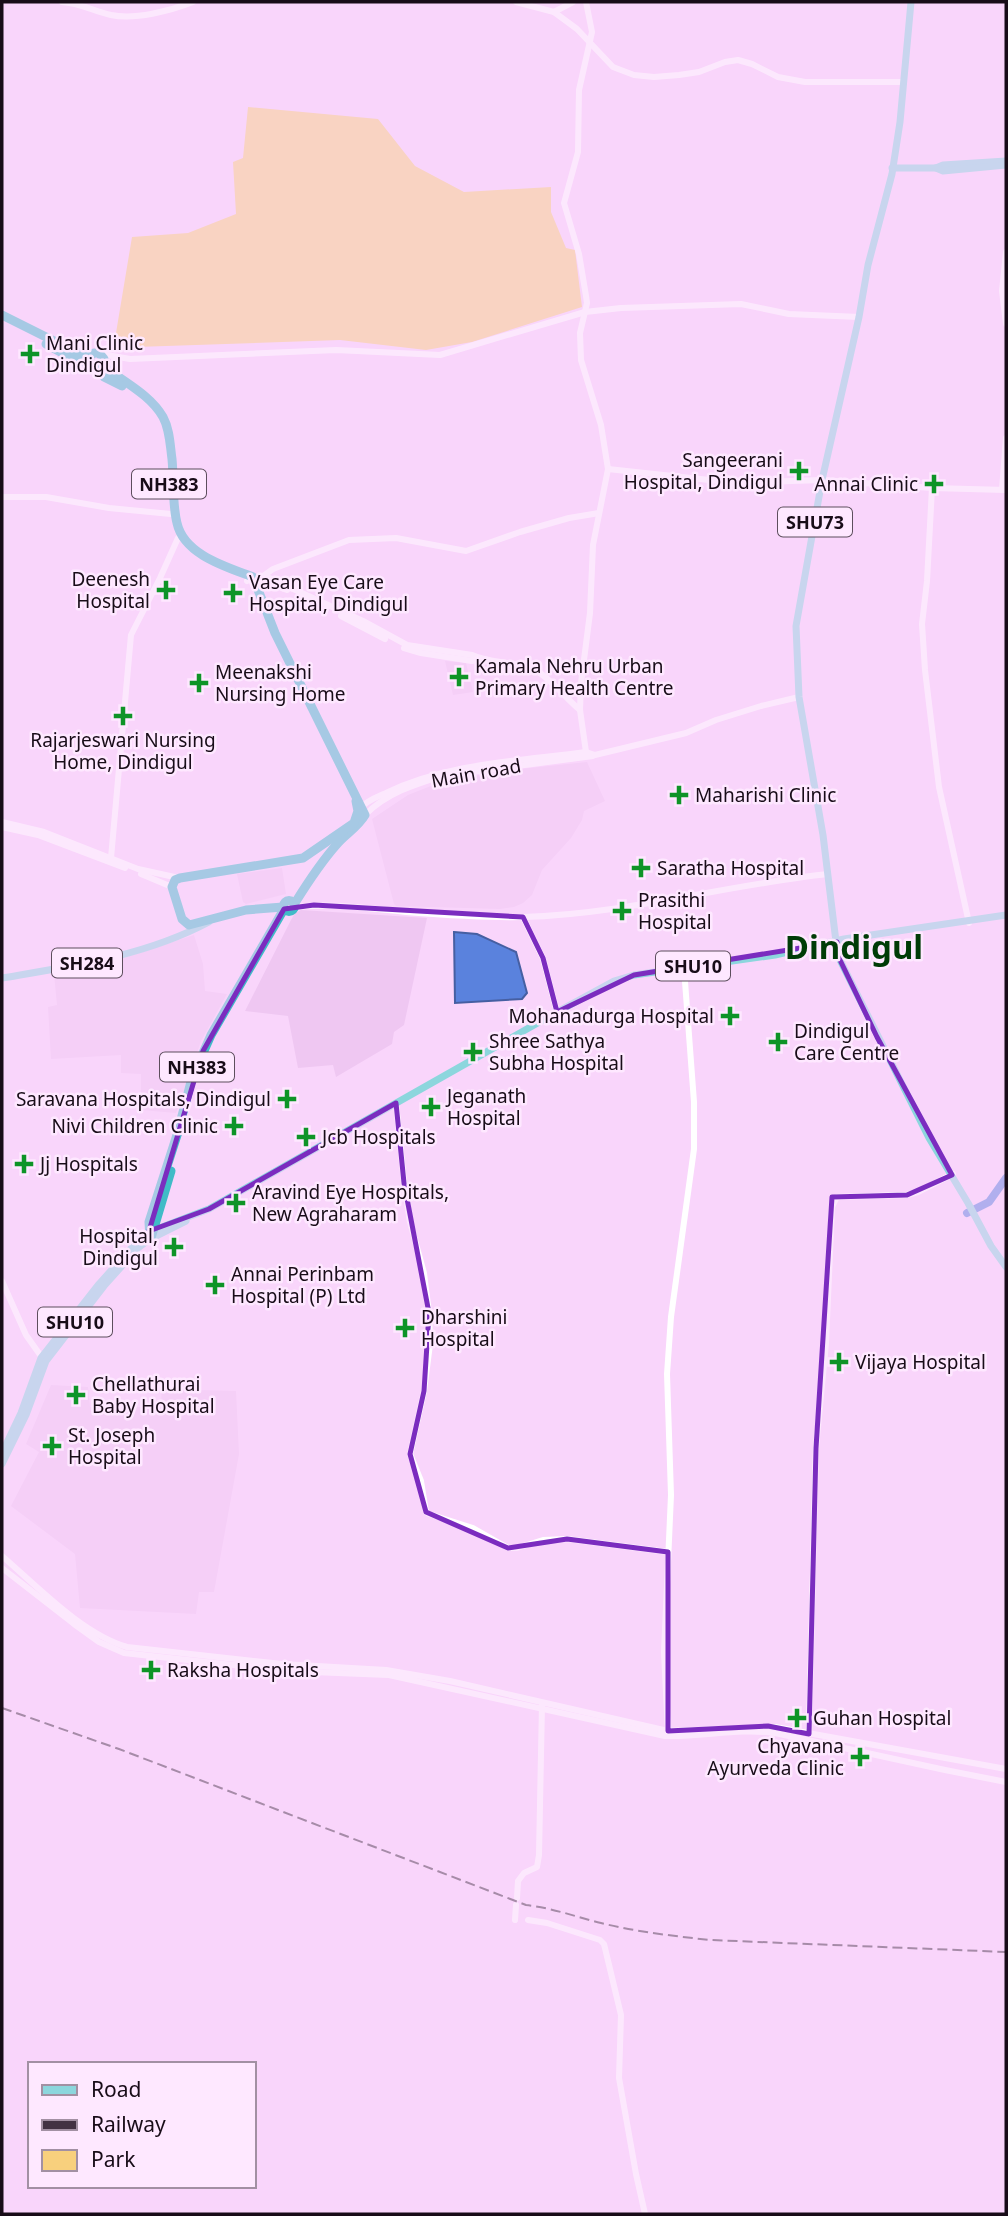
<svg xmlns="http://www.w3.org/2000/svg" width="1008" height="2216" viewBox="0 0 1008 2216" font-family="'Noto Sans',sans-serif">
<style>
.built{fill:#efc7f2}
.green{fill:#f8d07d}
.water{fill:#5a82dd;stroke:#465fa2;stroke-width:2}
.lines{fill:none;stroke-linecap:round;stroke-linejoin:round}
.river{stroke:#5a82dd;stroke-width:8}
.secondary{stroke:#fff;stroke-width:6}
.primary{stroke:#8cd6dd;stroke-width:7}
.highway{stroke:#40bbc7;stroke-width:9}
.rail{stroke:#423243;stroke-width:2;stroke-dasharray:10 5;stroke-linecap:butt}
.marked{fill:none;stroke:#7b2cbf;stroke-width:5;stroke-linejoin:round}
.poi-dot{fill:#0e9427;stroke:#fee8ff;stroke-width:2.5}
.labels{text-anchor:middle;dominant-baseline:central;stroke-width:5;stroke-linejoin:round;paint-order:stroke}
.shield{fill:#fee8ff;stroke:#5d4e5d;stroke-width:2}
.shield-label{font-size:18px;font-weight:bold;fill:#180c18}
.poi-label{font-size:19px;fill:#180c18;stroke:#fee8ff;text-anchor:start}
.street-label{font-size:19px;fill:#180c18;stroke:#fee8ff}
.town-label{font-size:33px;font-weight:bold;fill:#003c07;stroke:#fee8ff}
</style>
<rect width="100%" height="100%" fill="#f9d5fb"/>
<g class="built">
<path d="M445,661L466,663L473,692L453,695Z"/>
<path d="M587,762L605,801L584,811L582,820L571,838L542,870L532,895L523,903L514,907L500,909L396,906L394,904L372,819L408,795L441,782L502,771Z"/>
<path d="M282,868L286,894L246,904L243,902L237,874Z"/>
<path d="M301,910L427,918L404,1025L394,1032L392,1044L336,1077L333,1065L298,1068L288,1016L245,1011L291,920L295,913Z"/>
<path d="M194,935L203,964L205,991L227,994L201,1041L176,1113L141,1110V1074L121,1073V1055L51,1059L48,1007L57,1005L54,974L102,965Z"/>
<path d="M51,1385L88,1387L90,1407H162L161,1389L236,1391L239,1454L214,1592H199L196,1614L80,1608L75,1554L11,1506L39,1452L26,1444Z"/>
</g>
<path class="green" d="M248,107L378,119L415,166L464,192L551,187V212L566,248L575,250L582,307L472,342L426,350L340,340L136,347L114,345L132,237L188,233L236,214L233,162L243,158Z"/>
<path class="water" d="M454,932L477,934L516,952L527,993L522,999L455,1003Z"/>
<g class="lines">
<path class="river" d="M967,1213L989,1202L1006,1178"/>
<g class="secondary">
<path d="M62,2C79,3 94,11 111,15C135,20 170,11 193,2"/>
<path d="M516,2L554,12L577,29L613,67L634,75L654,77L679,75L699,72L725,62L738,60L752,64L778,77L805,82H903"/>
<path d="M554,12L573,2"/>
<path d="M1006,252L1002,291L1006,324"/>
<path d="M101,354L130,359L336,350L440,355L585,312L621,308L741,304L789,314L859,317"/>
<path d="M608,469L737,483L822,480L932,488L1006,490"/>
<path d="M932,488L927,581L922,624L925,670L939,787L969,923"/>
<path d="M1002,490L1006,438"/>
<path d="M2,497H46L109,508L171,514"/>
<path d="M265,576L363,621L407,645L472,655C491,664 514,661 533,669C550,677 565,698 580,710"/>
<path d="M259,579L287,590"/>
<path d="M247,581L253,577L259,579L273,569L349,540L396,538L466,551L520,532L569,518L599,513"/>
<path d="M341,616L385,639"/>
<path d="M404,648L421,653L472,661L479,659"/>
<path d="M586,752L580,710L581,683L590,613L593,545L608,469L601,425L581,360L580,333L587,303L586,296L579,254L564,203L578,152L579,90L592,32L586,2"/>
<path d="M359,809C366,801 377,797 386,793C448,763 519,761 586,752L595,755L686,733L716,720L761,706L799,697"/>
<path d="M365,815C385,794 415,784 442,776L593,756"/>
<path d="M2,822L44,832L138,869L179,878"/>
<path d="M2,827L38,835L125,868"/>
<path d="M111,858L131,635L160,578L178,538"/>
<path d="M141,874L172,887"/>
<path d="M295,907C331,903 369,908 406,912C444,915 484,918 523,917C626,914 726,885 828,874"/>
<path d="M523,917L543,958L557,1012"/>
<path d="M396,1103L404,1183L410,1222L424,1273L429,1313L430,1344L424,1391L410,1454L421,1481L426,1512L429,1514L473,1528L508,1548H517L543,1540L567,1539L668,1552"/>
<path d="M2,1281L26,1335L43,1359"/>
<path d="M2,1556C37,1586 82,1634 127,1647L282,1664L386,1670L450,1681L668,1731L775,1727L1006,1769"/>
<path d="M2,1568L74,1624L99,1642L124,1653L287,1671L389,1675L665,1736C702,1737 739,1728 775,1733L945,1770L1006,1782"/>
<path d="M668,1733L664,1652L671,1495L667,1374L671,1317L694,1149V1102L684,968"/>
<path d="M809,1734L816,1448L826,1343L832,1207L837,1197L907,1195L918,1192L953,1174"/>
<path d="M517,1898L518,1881L524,1873L537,1867L539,1855L542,1704"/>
<path d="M515,1920L516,1905"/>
<path d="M528,1920L547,1923L600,1940L604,1944L621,2015L619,2078L636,2174L645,2214"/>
</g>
<g class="primary">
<path d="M911,2L900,122L892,174L868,265L859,317L822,480L796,626L799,697L823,835L837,950L840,960L929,1138L968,1203L991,1246L1006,1267"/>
<path d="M892,168H936L943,165L1006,161"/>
<path d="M936,168L943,171L1006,165"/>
<path d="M2,978C73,966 145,956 209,922"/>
<path d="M2,1453L21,1413L41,1358L99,1284L144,1234L209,1209L557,1012L614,981L634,975L775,955L844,939L1006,915"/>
<path d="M2,1464L26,1415L46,1361L104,1286L138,1248L150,1239L186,1221"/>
</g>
<g class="highway">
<path d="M2,315L72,350L82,354H91"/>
<path d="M46,344L66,355L89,364"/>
<path d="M102,365C122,381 150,394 163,417C170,430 170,445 172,459C174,480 172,503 177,523C184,555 227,567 253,577L275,633L365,815C358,827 347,833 338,843C321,862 308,882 295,903"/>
<path d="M97,368L102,365L104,359L99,353H94L89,357L91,366L97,368L104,377L122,386"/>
<circle cx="289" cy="906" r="5.5"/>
<path d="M283,907L246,910L189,925L182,919L172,887L175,880L180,878L303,858L354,823L358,811L356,801"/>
<path d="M151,1238L171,1171"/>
<path d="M150,1239L149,1222L177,1135L192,1078L211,1035L284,909"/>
</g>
<path class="rail" d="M2,1708L119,1749L526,1905C553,1908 576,1917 601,1923C637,1932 674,1936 710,1940L1006,1952"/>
</g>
<path d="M0 0H1008V2216H0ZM314,905L523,917L543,958L557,1012L634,975L837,942L840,960L877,1037L952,1175L907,1195L832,1197L816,1448L809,1734L768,1726L668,1731V1552L567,1539L508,1548L426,1512L410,1454L424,1391L429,1313L404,1183L396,1103L209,1209L149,1231L203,1051L284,909Z" fill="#f9d5fb" fill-opacity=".55" fill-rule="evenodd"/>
<path class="marked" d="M314,905L523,917L543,958L557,1012L634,975L837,942L840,960L877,1037L952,1175L907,1195L832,1197L816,1448L809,1734L768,1726L668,1731V1552L567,1539L508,1548L426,1512L410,1454L424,1391L429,1313L404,1183L396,1103L209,1209L149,1231L203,1051L284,909Z"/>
<g class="poi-dot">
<path d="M26.5 343.5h7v7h7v7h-7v7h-7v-7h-7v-7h7z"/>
<path d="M795.5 460.5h7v7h7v7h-7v7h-7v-7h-7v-7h7z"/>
<path d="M930.5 473.5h7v7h7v7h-7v7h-7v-7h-7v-7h7z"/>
<path d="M162.5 579.5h7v7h7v7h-7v7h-7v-7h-7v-7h7z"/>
<path d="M229.5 582.5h7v7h7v7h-7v7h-7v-7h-7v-7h7z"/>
<path d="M455.5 666.5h7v7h7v7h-7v7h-7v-7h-7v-7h7z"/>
<path d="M195.5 672.5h7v7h7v7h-7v7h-7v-7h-7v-7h7z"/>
<path d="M119.5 705.5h7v7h7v7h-7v7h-7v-7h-7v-7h7z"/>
<path d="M675.5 784.5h7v7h7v7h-7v7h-7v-7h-7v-7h7z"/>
<path d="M637.5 857.5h7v7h7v7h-7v7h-7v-7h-7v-7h7z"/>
<path d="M618.5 900.5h7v7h7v7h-7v7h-7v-7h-7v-7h7z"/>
<path d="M726.5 1005.5h7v7h7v7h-7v7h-7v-7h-7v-7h7z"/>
<path d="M774.5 1031.5h7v7h7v7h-7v7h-7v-7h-7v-7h7z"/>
<path d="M469.5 1041.5h7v7h7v7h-7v7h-7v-7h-7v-7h7z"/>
<path d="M283.5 1088.5h7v7h7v7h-7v7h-7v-7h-7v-7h7z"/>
<path d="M427.5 1096.5h7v7h7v7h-7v7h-7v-7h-7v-7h7z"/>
<path d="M230.5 1115.5h7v7h7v7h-7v7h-7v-7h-7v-7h7z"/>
<path d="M302.5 1126.5h7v7h7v7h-7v7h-7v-7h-7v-7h7z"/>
<path d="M20.5 1153.5h7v7h7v7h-7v7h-7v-7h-7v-7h7z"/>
<path d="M232.5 1192.5h7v7h7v7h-7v7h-7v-7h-7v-7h7z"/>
<path d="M170.5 1236.5h7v7h7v7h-7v7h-7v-7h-7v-7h7z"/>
<path d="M211.5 1274.5h7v7h7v7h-7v7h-7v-7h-7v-7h7z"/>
<path d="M401.5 1317.5h7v7h7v7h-7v7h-7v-7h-7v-7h7z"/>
<path d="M835.5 1351.5h7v7h7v7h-7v7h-7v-7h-7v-7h7z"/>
<path d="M72.5 1384.5h7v7h7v7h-7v7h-7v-7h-7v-7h7z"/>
<path d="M48.5 1435.5h7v7h7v7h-7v7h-7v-7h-7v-7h7z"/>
<path d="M147.5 1659.5h7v7h7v7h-7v7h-7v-7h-7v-7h7z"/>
<path d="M793.5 1707.5h7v7h7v7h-7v7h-7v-7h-7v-7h7z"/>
<path d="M856.5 1746.5h7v7h7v7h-7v7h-7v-7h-7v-7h7z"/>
</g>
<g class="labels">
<g class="shield">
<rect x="132" y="469.5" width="74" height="29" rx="5"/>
<rect x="778" y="507.5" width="74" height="29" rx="5"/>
<rect x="52" y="948.5" width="70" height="29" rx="5"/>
<rect x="656" y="951.5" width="74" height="29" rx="5"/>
<rect x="160" y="1052.5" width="74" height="29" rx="5"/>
<rect x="38" y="1307.5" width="74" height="29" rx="5"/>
</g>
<g class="shield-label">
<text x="169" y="484">NH383</text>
<text x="815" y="522">SHU73</text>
<text x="87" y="963">SH284</text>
<text x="693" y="966">SHU10</text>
<text x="197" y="1067">NH383</text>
<text x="75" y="1322">SHU10</text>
</g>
<g class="poi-label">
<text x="46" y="343">Mani Clinic<tspan x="46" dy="22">Dindigul</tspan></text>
<text x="783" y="460" text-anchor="end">Sangeerani<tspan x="783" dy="22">Hospital, Dindigul</tspan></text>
<text x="918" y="484" text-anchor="end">Annai Clinic</text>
<text x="150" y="579" text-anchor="end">Deenesh<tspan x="150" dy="22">Hospital</tspan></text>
<text x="249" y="582">Vasan Eye Care<tspan x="249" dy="22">Hospital, Dindigul</tspan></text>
<text x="475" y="666">Kamala Nehru Urban<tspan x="475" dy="22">Primary Health Centre</tspan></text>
<text x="215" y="672">Meenakshi<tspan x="215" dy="22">Nursing Home</tspan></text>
<text x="123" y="740" text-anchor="middle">Rajarjeswari Nursing<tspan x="123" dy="22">Home, Dindigul</tspan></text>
<text x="695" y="795">Maharishi Clinic</text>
<text x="657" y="868">Saratha Hospital</text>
<text x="638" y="900">Prasithi<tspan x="638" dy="22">Hospital</tspan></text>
<text x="714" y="1016" text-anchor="end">Mohanadurga Hospital</text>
<text x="794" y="1031">Dindigul<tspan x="794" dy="22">Care Centre</tspan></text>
<text x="489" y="1041">Shree Sathya<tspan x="489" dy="22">Subha Hospital</tspan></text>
<text x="447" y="1096">Jeganath<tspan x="447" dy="22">Hospital</tspan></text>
<text x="271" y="1099" text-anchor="end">Saravana Hospitals, Dindigul</text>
<text x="218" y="1126" text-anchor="end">Nivi Children Clinic</text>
<text x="322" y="1137">Jcb Hospitals</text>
<text x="40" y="1164">Jj Hospitals</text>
<text x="252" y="1192">Aravind Eye Hospitals,<tspan x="252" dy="22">New Agraharam</tspan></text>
<text x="158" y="1236" text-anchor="end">Hospital,<tspan x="158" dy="22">Dindigul</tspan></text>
<text x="231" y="1274">Annai Perinbam<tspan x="231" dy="22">Hospital (P) Ltd</tspan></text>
<text x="421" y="1317">Dharshini<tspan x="421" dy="22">Hospital</tspan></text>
<text x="855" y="1362">Vijaya Hospital</text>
<text x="92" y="1384">Chellathurai<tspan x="92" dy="22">Baby Hospital</tspan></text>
<text x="68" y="1435">St. Joseph<tspan x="68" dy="22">Hospital</tspan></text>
<text x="167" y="1670">Raksha Hospitals</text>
<text x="813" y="1718">Guhan Hospital</text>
<text x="844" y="1746" text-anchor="end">Chyavana<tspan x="844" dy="22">Ayurveda Clinic</tspan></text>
</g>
<g class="street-label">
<text transform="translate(476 773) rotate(-10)">Main road</text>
</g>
<g class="town-label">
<text x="854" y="946">Dindigul</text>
</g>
</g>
<rect width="1008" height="2216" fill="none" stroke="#180c18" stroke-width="7"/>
<rect x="28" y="2062" width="228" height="126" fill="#fee8ff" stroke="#a290a3" stroke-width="2"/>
<rect x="42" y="2085" width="35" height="10" fill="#8cd6dd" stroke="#a290a3" stroke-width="2"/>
<text x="91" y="2097" font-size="21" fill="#180c18">Road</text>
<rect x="42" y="2120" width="35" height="10" fill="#423243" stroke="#a290a3" stroke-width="2"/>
<text x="91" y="2132" font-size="21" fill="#180c18">Railway</text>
<rect x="42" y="2150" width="35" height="21" fill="#f8d07d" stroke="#a290a3" stroke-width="2"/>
<text x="91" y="2167" font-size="21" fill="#180c18">Park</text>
</svg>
